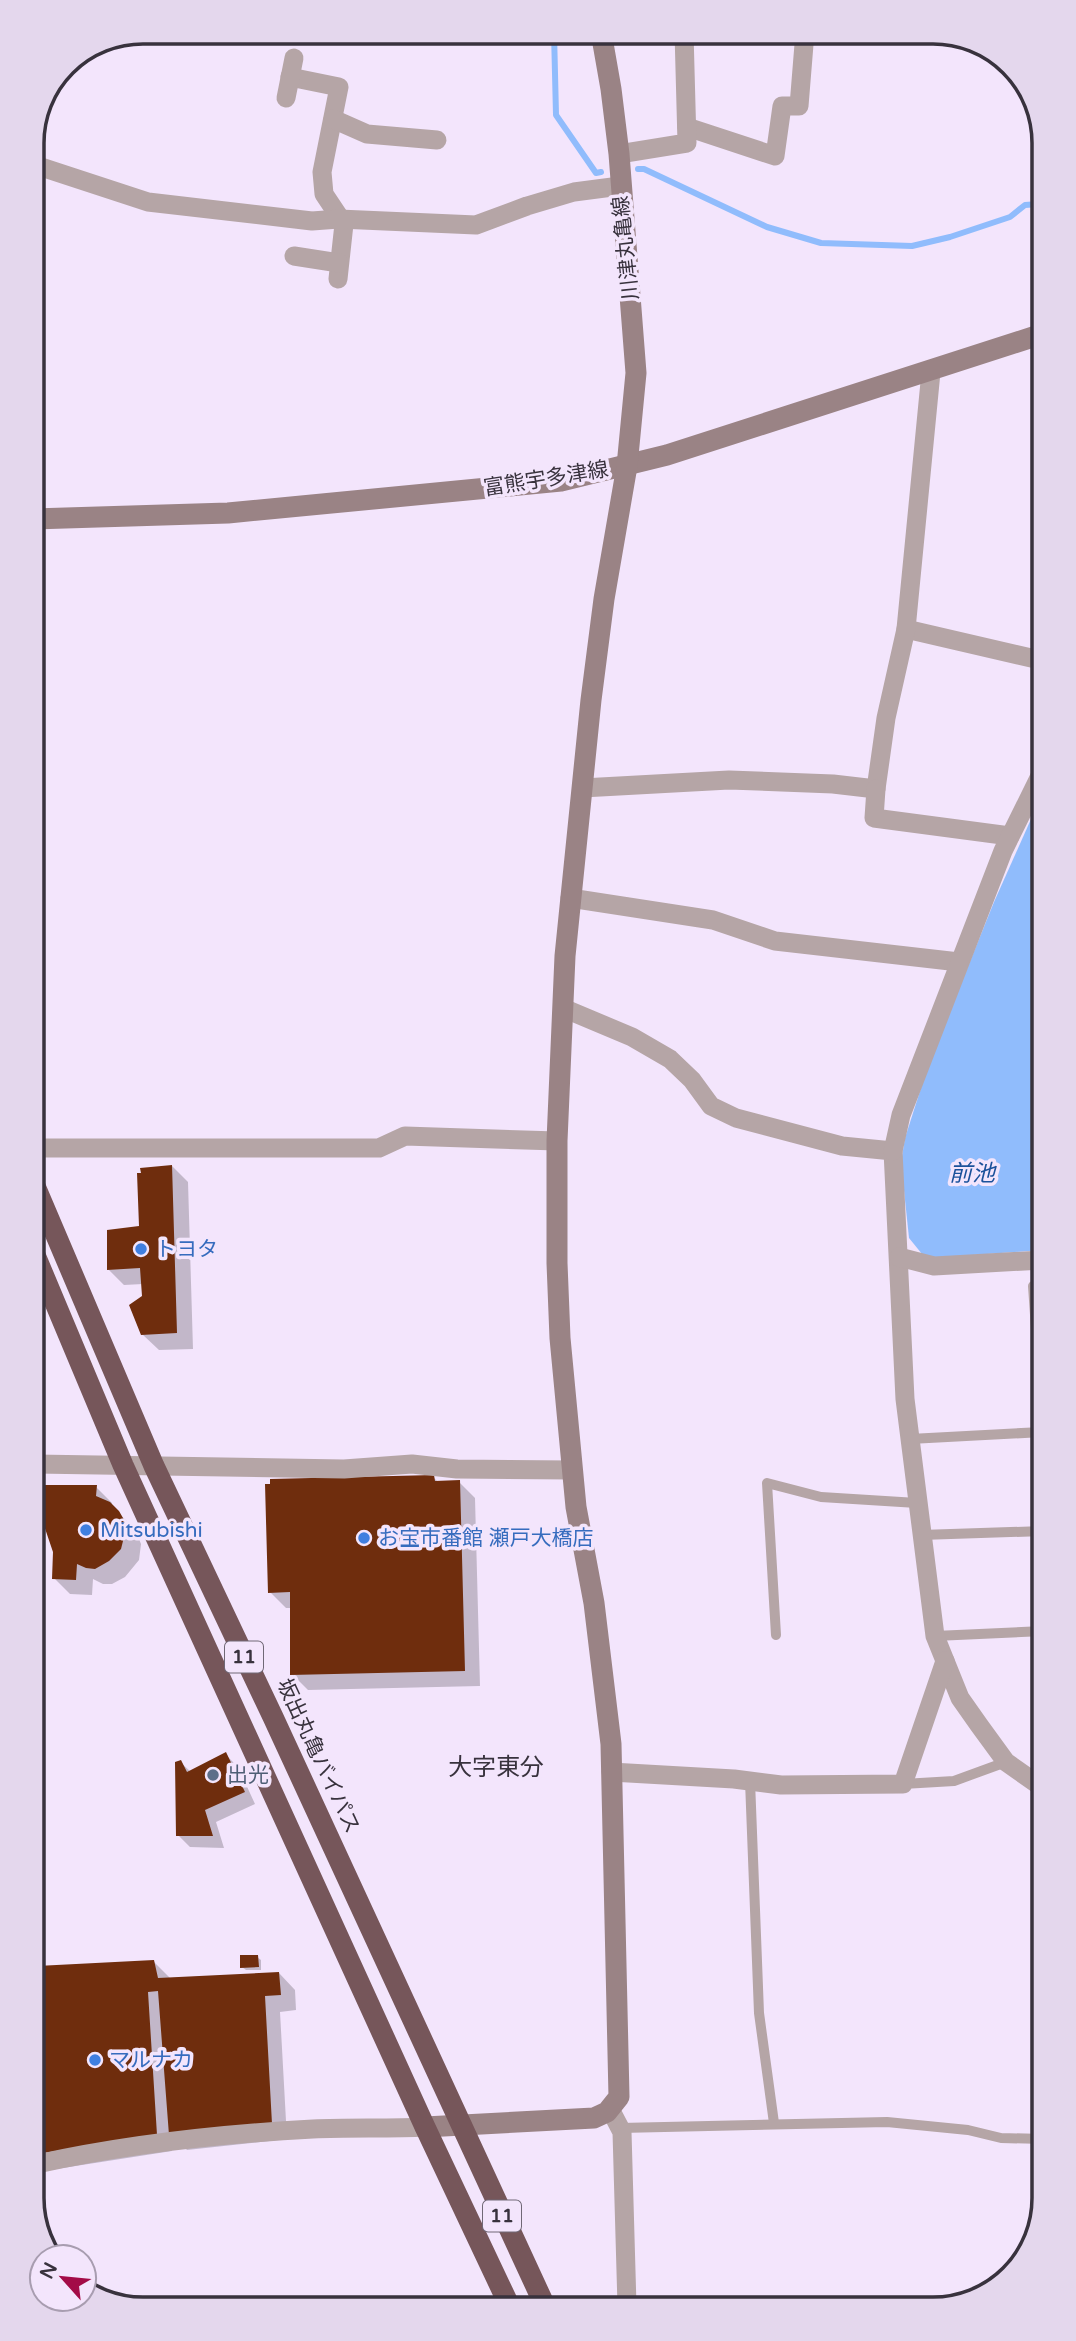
<svg xmlns="http://www.w3.org/2000/svg" width="1076" height="2341" viewBox="0 0 1076 2341" font-family="'Varela Round','Noto Sans JP',sans-serif">
<style>
.water{fill:#90bcfc}
.shadow{fill:#0003}
.lines{fill:none;stroke-linecap:round;stroke-linejoin:round}
.stream{stroke:#90bcfc;stroke-width:6}
.building{fill:#6f2d0d}
.lane{stroke:#b5a5a6;stroke-width:10}
.street{stroke:#b5a5a6;stroke-width:19}
.secondary{stroke:#9a8385;stroke-width:21}
.highway{stroke:#76565a;stroke-width:21}
.shop-dot{fill:#3f7fe0;stroke:#f3e5fc;stroke-width:2.5}
.service-dot{fill:#5c6f8a;stroke:#f3e5fc;stroke-width:2.5}
.labels{text-anchor:middle;dominant-baseline:central;stroke-width:7;stroke-linejoin:round;paint-order:stroke}
.shield{fill:#f3e5fc;stroke:#706876;stroke-width:2}
.shield-label{font-size:19px;font-weight:bold;fill:#38323d}
.street-label{font-size:21px;fill:#38323d;stroke:#f3e5fc}
.shop-label{font-size:21px;fill:#366cbe;stroke:#f3e5fc;text-anchor:start}
.service-label{font-size:21px;fill:#4e5e75;stroke:#f3e5fc;text-anchor:start}
.water-label{font-size:23px;font-style:italic;fill:#1b519b;stroke:#f3e5fc}
.quarter-label{font-size:24px;fill:#38323d;stroke:#f3e5fc}
.rim{fill:none;stroke:#38323d;stroke-width:3.5}
</style>
<rect width="100%" height="100%" fill="#f3e5fc"/>
<path class="water" d="M1040,799L1042,1250L933,1258L922,1254L909,1238L901,1162L905,1138L929,1063L994,902Z"/>
<g class="shadow">
<path d="M172,1166L188,1182L193,1349L159,1350L142,1334L143,1284L124,1285L108,1269L140,1228Z"/>
<path d="M433,1477L439,1483L459,1482L475,1498L480,1686L308,1690L292,1674V1608H286L270,1592Z"/>
<path d="M96,1487L112,1503V1507L135,1529L141,1544L139,1560L125,1577L112,1584H103L93,1579L92,1595L70,1594L54,1578Z"/>
<path d="M226,1755L238,1767L255,1804L216,1822L224,1848L190,1847L178,1835L180,1762L191,1772Z"/>
<path d="M257,1957L261,1960V1970H246L242,1967Z"/>
<path d="M153,1961L170,1978L279,1973L295,1990L296,2010L280,2012L287,2139L187,2150L171,2134L172,2151L37,2172V1968Z"/>
</g>
<g class="lines">
<g class="stream">
<path d="M554,32L556,115L596,173L601,172"/>
<path d="M109,45L158,32"/>
<path d="M638,169H644L767,227L821,243L912,246L950,237L1010,217L1025,205L1039,204"/>
</g>
</g>
<g class="building">
<path d="M172,1165L177,1333L141,1335L129,1305L142,1296L140,1268L107,1270V1230L139,1226L137,1173H141L140,1168Z"/>
<path d="M434,1475L435,1481L460,1480L465,1671L290,1675V1592L268,1593L265,1484H270V1479Z"/>
<path d="M35,1485H97L96,1496L110,1502L119,1511L123,1518L125,1533L121,1549L109,1561L95,1569L86,1568L77,1564L76,1580L52,1579L53,1552L35,1499Z"/>
<path d="M226,1752L245,1792L205,1810L213,1836H176L175,1762L181,1760L187,1772Z"/>
<path d="M240,1955H258L259,1967L240,1968Z"/>
<path d="M154,1960L158,1978L279,1972L281,1995L265,1996L272,2124L169,2135L158,1991L148,1992L157,2135L37,2154V1966Z"/>
</g>
<g class="lines">
<g class="lane">
<path d="M1033,1286L1042,1416"/>
<path d="M910,1439L1042,1432"/>
<path d="M921,1535L1043,1531"/>
<path d="M776,1635L767,1483L821,1497L917,1503"/>
<path d="M935,1636L1043,1631"/>
<path d="M750,1781L759,2013L774,2123"/>
<path d="M903,1784L954,1781L1006,1762"/>
<path d="M620,2128L887,2122L968,2130L1001,2138L1044,2139"/>
</g>
<g class="street">
<path d="M290,77L339,87L322,172L324,194L344,224L338,279"/>
<path d="M286,98L294,58"/>
<path d="M333,119L367,134L437,140"/>
<path d="M687,127L775,156L782,106H799L805,32"/>
<path d="M619,154L687,143L684,32"/>
<path d="M32,164L148,202L312,221L339,219L476,225L527,206L574,192L620,186"/>
<path d="M294,256L339,263"/>
<path d="M906,629L1040,660"/>
<path d="M582,788L729,780L833,784L876,789L886,718L906,629L931,372"/>
<path d="M876,789L874,818L1010,836"/>
<path d="M570,898L713,920L775,941L959,962"/>
<path d="M563,1008L632,1037L670,1059L692,1080L711,1106L736,1118L842,1146L893,1151L905,1399L935,1636L960,1698L979,1725L1006,1762L1043,1788"/>
<path d="M35,1148H379L405,1136L557,1141"/>
<path d="M893,1151L901,1115L1003,851L1040,776"/>
<path d="M899,1257L934,1266L1042,1260"/>
<path d="M35,1464L344,1469L412,1464L457,1469L572,1470"/>
<path d="M611,1772L734,1779L781,1785L903,1784L945,1661"/>
<path d="M610,2109L622,2132L627,2306"/>
<path d="M37,2164C128,2144 220,2134 313,2129C350,2127 388,2129 425,2127"/>
</g>
<g class="secondary">
<path d="M33,519L228,513L561,481L667,455L1039,335"/>
<path d="M425,2127L594,2118L607,2112L619,2097L611,1744L594,1603L576,1507L560,1338L557,1263V1141L565,956L591,700L604,599L627,466L636,373L619,154L611,89L601,32"/>
</g>
<g class="highway">
<path d="M35,1186L154,1466L273,1717L545,2306"/>
<path d="M35,1255L123,1465L425,2127L510,2307"/>
</g>
</g>
<g class="shop-dot">
<circle cx="141" cy="1249" r="7"/>
<circle cx="86" cy="1530" r="7"/>
<circle cx="364" cy="1538" r="7"/>
<circle cx="95" cy="2060" r="7"/>
</g>
<circle class="service-dot" cx="213" cy="1775" r="7"/>
<g class="labels">
<g class="shield">
<rect x="225" y="1641.5" width="38" height="31" rx="5"/>
<rect x="483" y="2200.5" width="38" height="31" rx="5"/>
</g>
<g class="shield-label">
<text x="244" y="1657">11</text>
<text x="502" y="2216">11</text>
</g>
<g class="street-label">
<text transform="translate(626 248) rotate(-96)">川津丸亀線</text>
<text transform="translate(546 479) rotate(-9)">富熊宇多津線</text>
<text transform="translate(318 1756) rotate(65)">坂出丸亀バイパス</text>
</g>
<g class="shop-label">
<text x="155" y="1249">トヨタ</text>
<text x="100" y="1530">Mitsubishi</text>
<text x="378" y="1538">お宝市番館 瀬戸大橋店</text>
<text x="109" y="2060">マルナカ</text>
</g>
<g class="service-label">
<text x="227" y="1775">出光</text>
</g>
<g class="water-label">
<text x="972" y="1174">前池</text>
</g>
<g class="quarter-label">
<text x="496" y="1767">大字東分</text>
</g>
</g>
<path d="M0 0H1076V2341H0ZM143 44H933A99 99 0 0 1 1032 143V2198A99 99 0 0 1 933 2297H143A99 99 0 0 1 44 2198V143A99 99 0 0 1 143 44Z" fill="#e4d7ed" fill-rule="evenodd"/>
<path class="rim" d="M143 44H933A99 99 0 0 1 1032 143V2198A99 99 0 0 1 933 2297H143A99 99 0 0 1 44 2198V143A99 99 0 0 1 143 44Z"/>
<g transform="translate(63 2278) rotate(297)"><circle r="33" fill="#f3e5fc" stroke="#a89db0" stroke-width="2"/>
<path d="M0-5L12 26L0 18L-12 26Z" fill="#a30b47"/>
<text y="-10" font-size="19" font-weight="bold" text-anchor="middle" fill="#38323d">N</text>
</g>
</svg>
